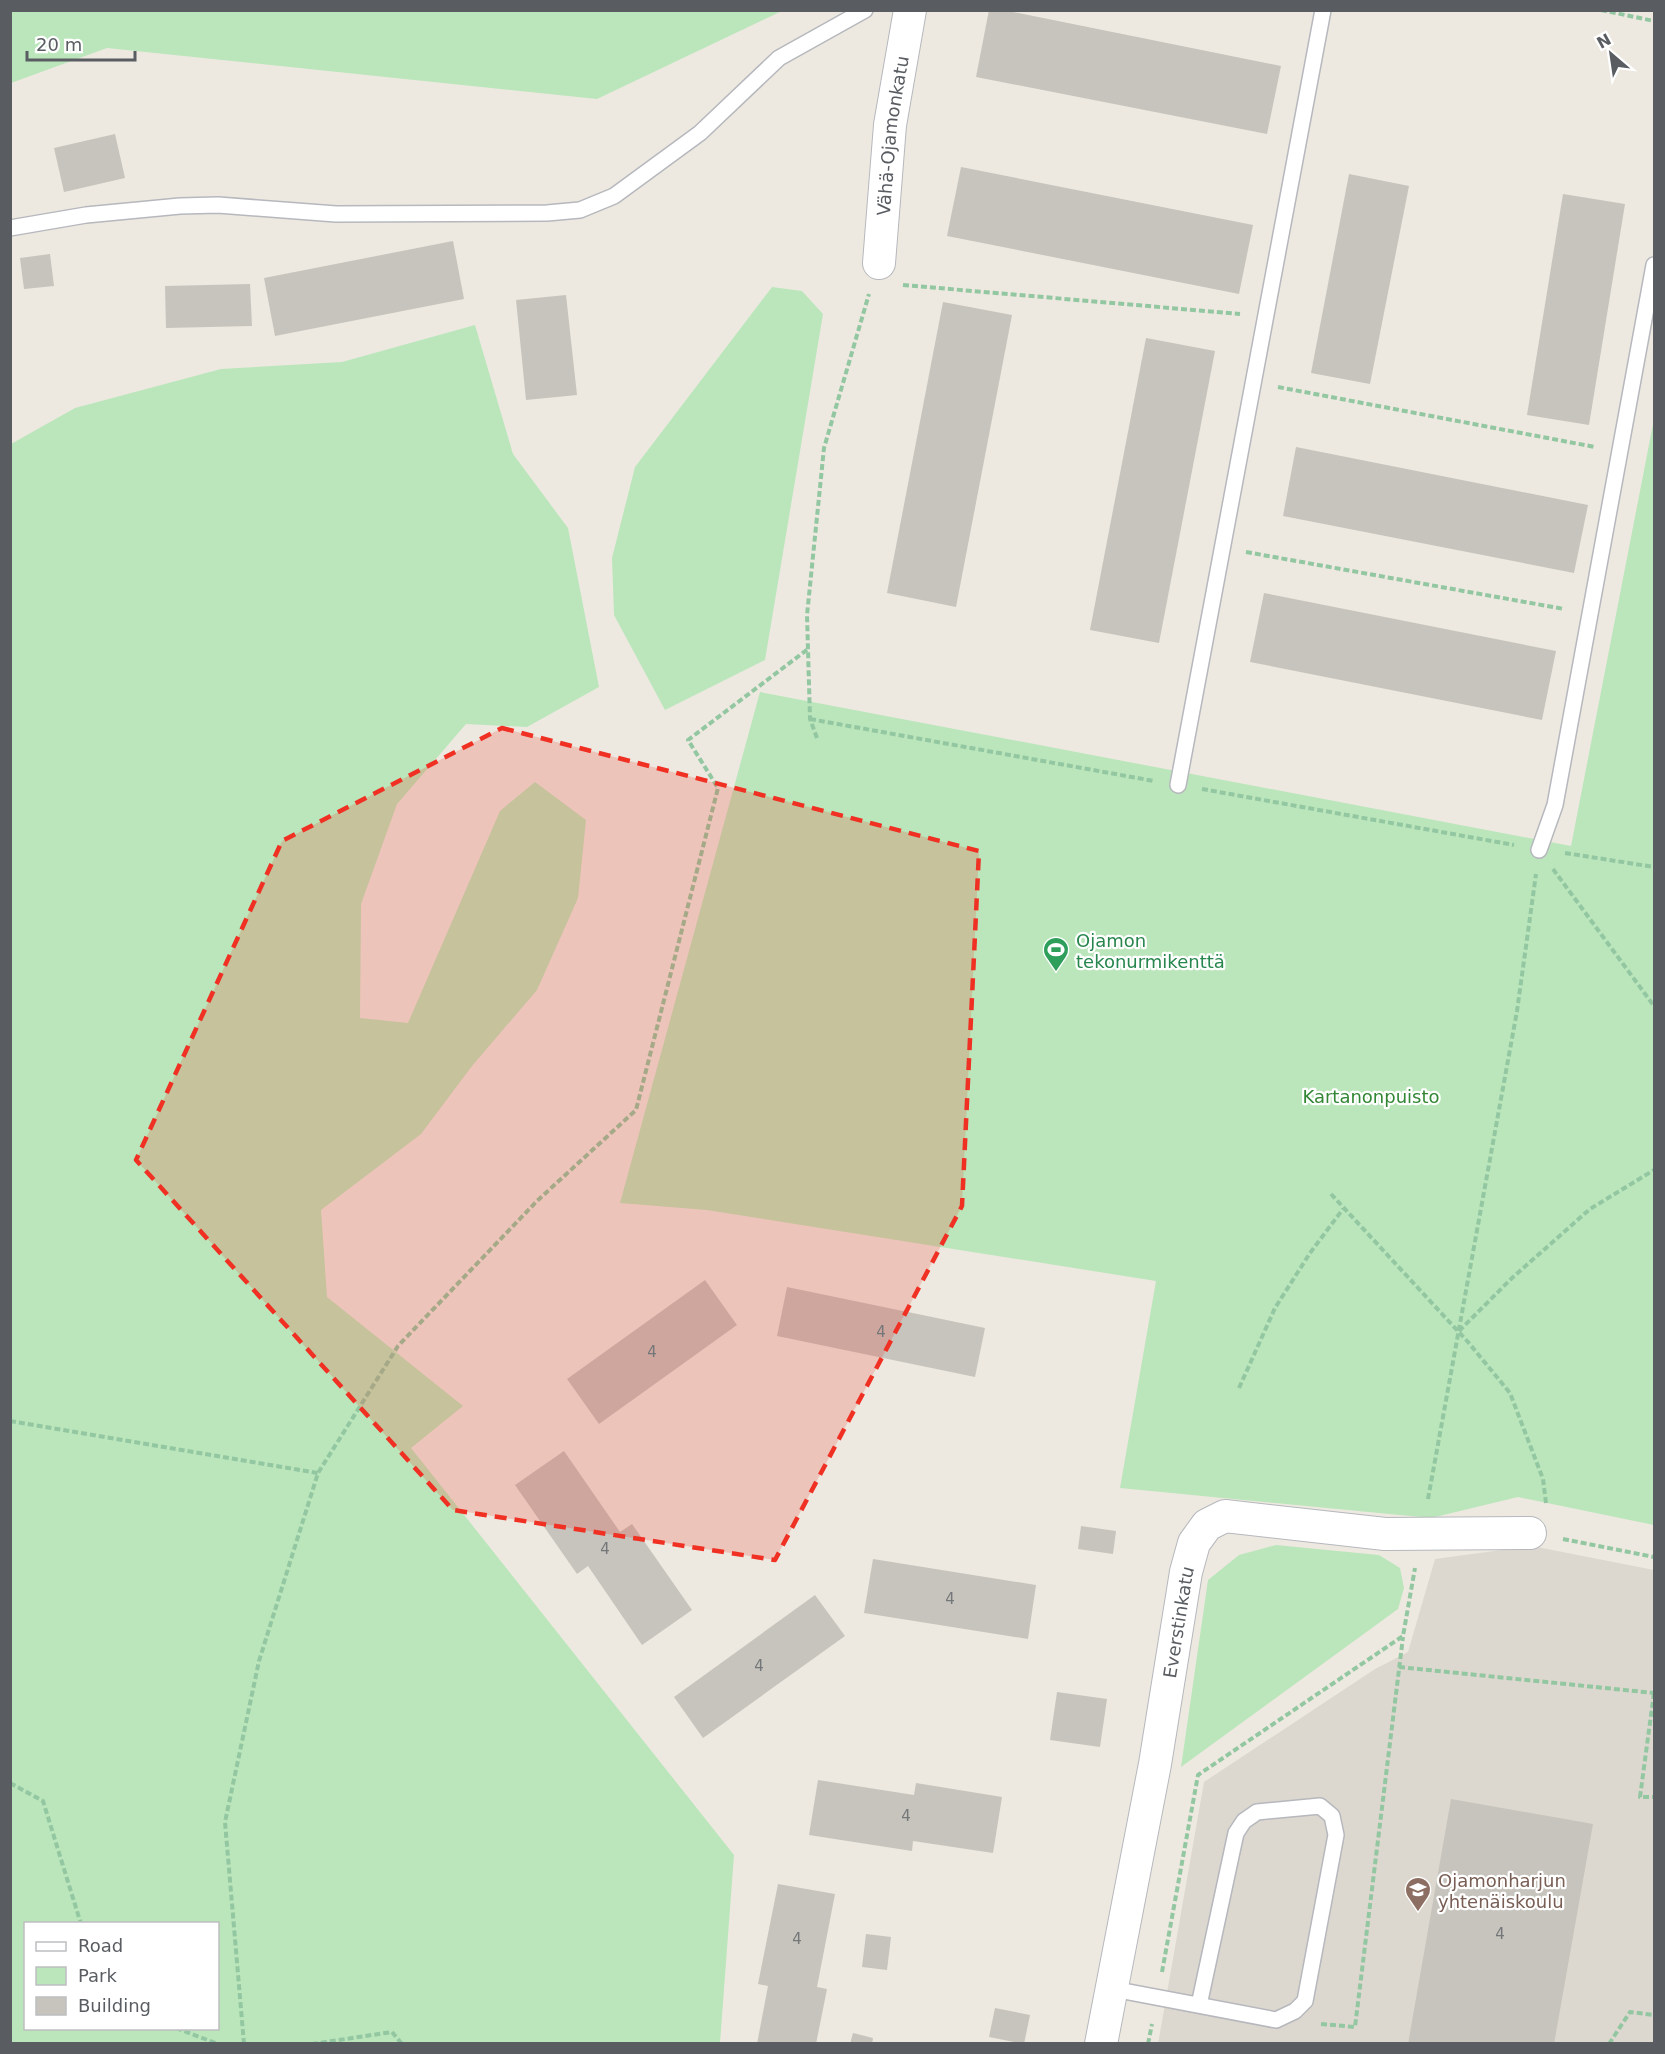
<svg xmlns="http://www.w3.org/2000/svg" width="1665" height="2054" viewBox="0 0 1665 2054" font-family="'DejaVu Sans',sans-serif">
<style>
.education{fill:#ddd8cf}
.green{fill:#bbe6bb;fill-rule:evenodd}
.building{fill:#c7c4bd}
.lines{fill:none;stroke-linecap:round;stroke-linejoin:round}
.lane-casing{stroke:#b6b8bd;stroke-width:18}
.street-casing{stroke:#b6b8bd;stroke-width:34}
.path{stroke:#93c7a1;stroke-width:4;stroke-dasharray:6 3;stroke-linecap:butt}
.lane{stroke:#fff;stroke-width:15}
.street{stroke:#fff;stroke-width:32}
.marked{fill:#ef3023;fill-opacity:0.2;stroke:#ef3023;stroke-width:4.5;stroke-dasharray:12 8;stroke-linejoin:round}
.labels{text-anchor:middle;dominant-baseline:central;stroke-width:4.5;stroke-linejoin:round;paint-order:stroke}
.number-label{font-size:15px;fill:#747779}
.street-label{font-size:18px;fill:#595d62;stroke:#fff}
.leisure-label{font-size:18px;fill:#27864d;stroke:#fff;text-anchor:start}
.park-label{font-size:18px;fill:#328734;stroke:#fff}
.education-label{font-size:18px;fill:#785e54;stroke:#fff;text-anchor:start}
</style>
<rect width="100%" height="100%" fill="#ede9e0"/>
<path class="education" d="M1532,1546L1654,1570V2043L1158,2044L1204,1782L1375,1669L1408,1652L1435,1559Z"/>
<g class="green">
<path d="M11,10H782V11L597,99L107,48L11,83Z"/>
<path d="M772,287L802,291L823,314L765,660L665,710L614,615L612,558L635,467Z"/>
<path d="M475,325L513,454L568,528L599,687L527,727L466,724L397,804L361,904L360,1018L408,1023L500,811L535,782L586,820L578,898L537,990L472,1066L421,1134L321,1210L327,1297L463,1406L411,1448L734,1855L720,2043H11V444L75,408L221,369L342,362ZM26,1924H218V2028H26Z"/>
<path d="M1654,419V1525L1518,1497L1431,1518L1120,1488L1156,1281L707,1210L620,1203L760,692L1571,846Z"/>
<path d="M1276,1545L1379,1555L1400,1568L1404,1588L1398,1609L1181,1767L1208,1580L1239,1555Z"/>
</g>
<g class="building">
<path d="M989,10H1003L1281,66L1267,134L976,77Z"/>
<path d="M115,134L125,178L64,192L54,148Z"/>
<path d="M961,167L1253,225L1239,294L947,236Z"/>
<path d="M1349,174L1409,186L1370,384L1311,373Z"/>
<path d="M1563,194L1625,204L1589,425L1527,415Z"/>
<path d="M453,241L464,299L275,336L264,278Z"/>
<path d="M50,254L54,286L24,289L20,258Z"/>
<path d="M250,284L252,326L166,328L165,286Z"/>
<path d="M566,295L577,395L526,400L516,300Z"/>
<path d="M943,302L1012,315L956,607L887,593Z"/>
<path d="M1146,338L1215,351L1159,643L1090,630Z"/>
<path d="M1296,447L1588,505L1574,573L1283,516Z"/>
<path d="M1264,593L1556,651L1542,720L1250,662Z"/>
<path d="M705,1280L737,1325L599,1424L567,1379Z"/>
<path d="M787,1287L985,1328L975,1377L777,1336Z"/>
<path d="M564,1451L620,1532L632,1524L692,1610L642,1645L588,1566L577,1574L515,1485Z"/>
<path d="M1081,1526L1116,1531L1113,1554L1078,1549Z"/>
<path d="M873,1559L1036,1585L1028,1639L864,1613Z"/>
<path d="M815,1595L845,1636L703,1738L674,1697Z"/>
<path d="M1057,1692L1107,1699L1100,1747L1050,1740Z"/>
<path d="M818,1780L914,1795L916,1783L1002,1797L993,1853L913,1841L912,1851L809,1835Z"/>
<path d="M1451,1799L1593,1824L1554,2044H1408Z"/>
<path d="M778,1884L835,1894L817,1987L827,1989L816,2044H757L768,1986L758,1984Z"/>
<path d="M866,1934L891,1937L887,1970L862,1967Z"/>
<path d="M995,2008L1030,2015L1024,2044L989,2037Z"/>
<path d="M853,2033L873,2038L872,2044H850Z"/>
</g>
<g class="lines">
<defs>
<g id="lane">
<path d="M10,228L86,215L180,206L218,205L336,214L547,213L580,210L614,196L700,133L779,58L865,10"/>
<path d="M1178,785L1323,10"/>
<path d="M1539,850L1555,805L1654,265"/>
<path d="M1113,1989L1276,2020L1295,2011L1305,2001L1336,1835L1332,1816L1320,1806L1257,1812L1244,1821L1236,1833L1199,2005"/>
</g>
<g id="street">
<path id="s1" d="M879,263L890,125L910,10"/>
<path id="s2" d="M1101,2044L1155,1764L1186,1572L1194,1543L1207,1525L1225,1516L1385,1534L1530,1533"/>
</g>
</defs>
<use href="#lane" class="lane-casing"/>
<use href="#street" class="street-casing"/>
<g class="path">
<path d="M1601,10L1654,21"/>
<path d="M903,285L1240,314"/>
<path d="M1278,387L1595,447"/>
<path d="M1246,552L1564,609"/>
<path d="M810,719L1154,781"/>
<path d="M817,738L810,719L807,615L824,448L869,294"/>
<path d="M1202,789L1514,845"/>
<path d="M1565,853L1654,867"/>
<path d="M1553,869L1654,1006"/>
<path d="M1331,1194L1468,1342L1510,1393L1543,1479L1546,1503"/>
<path d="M1459,1331L1512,1278L1590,1209L1654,1170"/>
<path d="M1239,1388L1275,1308L1310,1253L1343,1209"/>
<path d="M10,1421L318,1473"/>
<path d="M1428,1499L1517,1011L1536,874"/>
<path d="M1563,1539L1654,1557"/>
<path d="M1399,1667L1654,1693V1690"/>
<path d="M1654,1693L1640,1797H1654"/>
<path d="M10,1783L43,1801L81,1924"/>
<path d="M1162,1972L1198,1775L1403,1636L1415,1568"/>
<path d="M1321,2024L1355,2027L1403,1637"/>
<path d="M176,2028L218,2044"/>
<path d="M244,2044L225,1822L259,1661L318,1473L398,1346L537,1201L636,1110L718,788L688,740L808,649"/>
<path d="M312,2044L392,2032L402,2044"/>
<path d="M1148,2044L1152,2024"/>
<path d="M1609,2044L1630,2012L1654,2015"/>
</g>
<use href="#lane" class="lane"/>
<use href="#street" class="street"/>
</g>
<path class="marked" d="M502,728L979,851L962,1206L775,1560L453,1510L136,1160L282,841Z"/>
<defs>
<symbol id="stadium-pin" viewBox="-11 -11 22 30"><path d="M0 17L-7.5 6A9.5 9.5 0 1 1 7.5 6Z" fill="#2e9e5b" stroke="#fff"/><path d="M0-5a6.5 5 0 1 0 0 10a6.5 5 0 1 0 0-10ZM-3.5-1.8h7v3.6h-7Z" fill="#fff"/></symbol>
<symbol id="school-pin" viewBox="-11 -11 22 30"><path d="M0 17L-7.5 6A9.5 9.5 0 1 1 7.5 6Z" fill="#8d6e63" stroke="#fff"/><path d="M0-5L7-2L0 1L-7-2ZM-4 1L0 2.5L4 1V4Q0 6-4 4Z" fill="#fff"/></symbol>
</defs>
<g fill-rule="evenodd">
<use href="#stadium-pin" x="1041" y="935" width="30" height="40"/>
<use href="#school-pin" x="1403" y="1875" width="30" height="40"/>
</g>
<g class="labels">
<g class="number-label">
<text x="881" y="1332">4</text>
<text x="652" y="1352">4</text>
<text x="605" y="1549">4</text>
<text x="950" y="1599">4</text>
<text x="759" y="1666">4</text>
<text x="906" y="1816">4</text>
<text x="1500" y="1934">4</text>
<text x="797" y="1939">4</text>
</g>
<g class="street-label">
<text stroke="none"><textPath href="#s1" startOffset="128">Vähä-Ojamonkatu</textPath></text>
<text stroke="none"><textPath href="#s2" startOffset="429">Everstinkatu</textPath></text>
</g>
<g class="leisure-label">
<text x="1076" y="940">Ojamon<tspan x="1076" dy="21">tekonurmikenttä</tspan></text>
</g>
<g class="park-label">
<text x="1371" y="1096">Kartanonpuisto</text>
</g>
<g class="education-label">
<text x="1438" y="1880">Ojamonharjun<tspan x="1438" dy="21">yhtenäiskoulu</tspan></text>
</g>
</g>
<rect width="1665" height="2054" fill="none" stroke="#595d62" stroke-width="24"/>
<rect x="24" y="1922" width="195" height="108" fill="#ffffff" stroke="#bdbec0" stroke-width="1.5"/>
<rect x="36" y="1942" width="30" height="9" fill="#ffffff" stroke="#bdbec0" stroke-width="1.5"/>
<text x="78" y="1952" font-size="18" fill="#595d62">Road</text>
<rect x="36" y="1967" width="30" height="18" fill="#bbe6bb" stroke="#bdbec0" stroke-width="1.5"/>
<text x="78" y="1982" font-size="18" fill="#595d62">Park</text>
<rect x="36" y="1997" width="30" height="18" fill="#c7c4bd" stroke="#bdbec0" stroke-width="1.5"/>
<text x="78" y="2012" font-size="18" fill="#595d62">Building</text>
<g transform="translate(1611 54) rotate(331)" stroke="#ffffff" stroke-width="4.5" paint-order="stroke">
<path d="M0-4.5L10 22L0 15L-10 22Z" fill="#595d62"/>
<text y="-9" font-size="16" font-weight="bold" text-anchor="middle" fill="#595d62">N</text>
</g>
<path d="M27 51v9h108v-9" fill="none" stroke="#595d62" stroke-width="3"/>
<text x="36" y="51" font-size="18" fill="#595d62" stroke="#ffffff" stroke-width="4.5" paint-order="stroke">20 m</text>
</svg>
